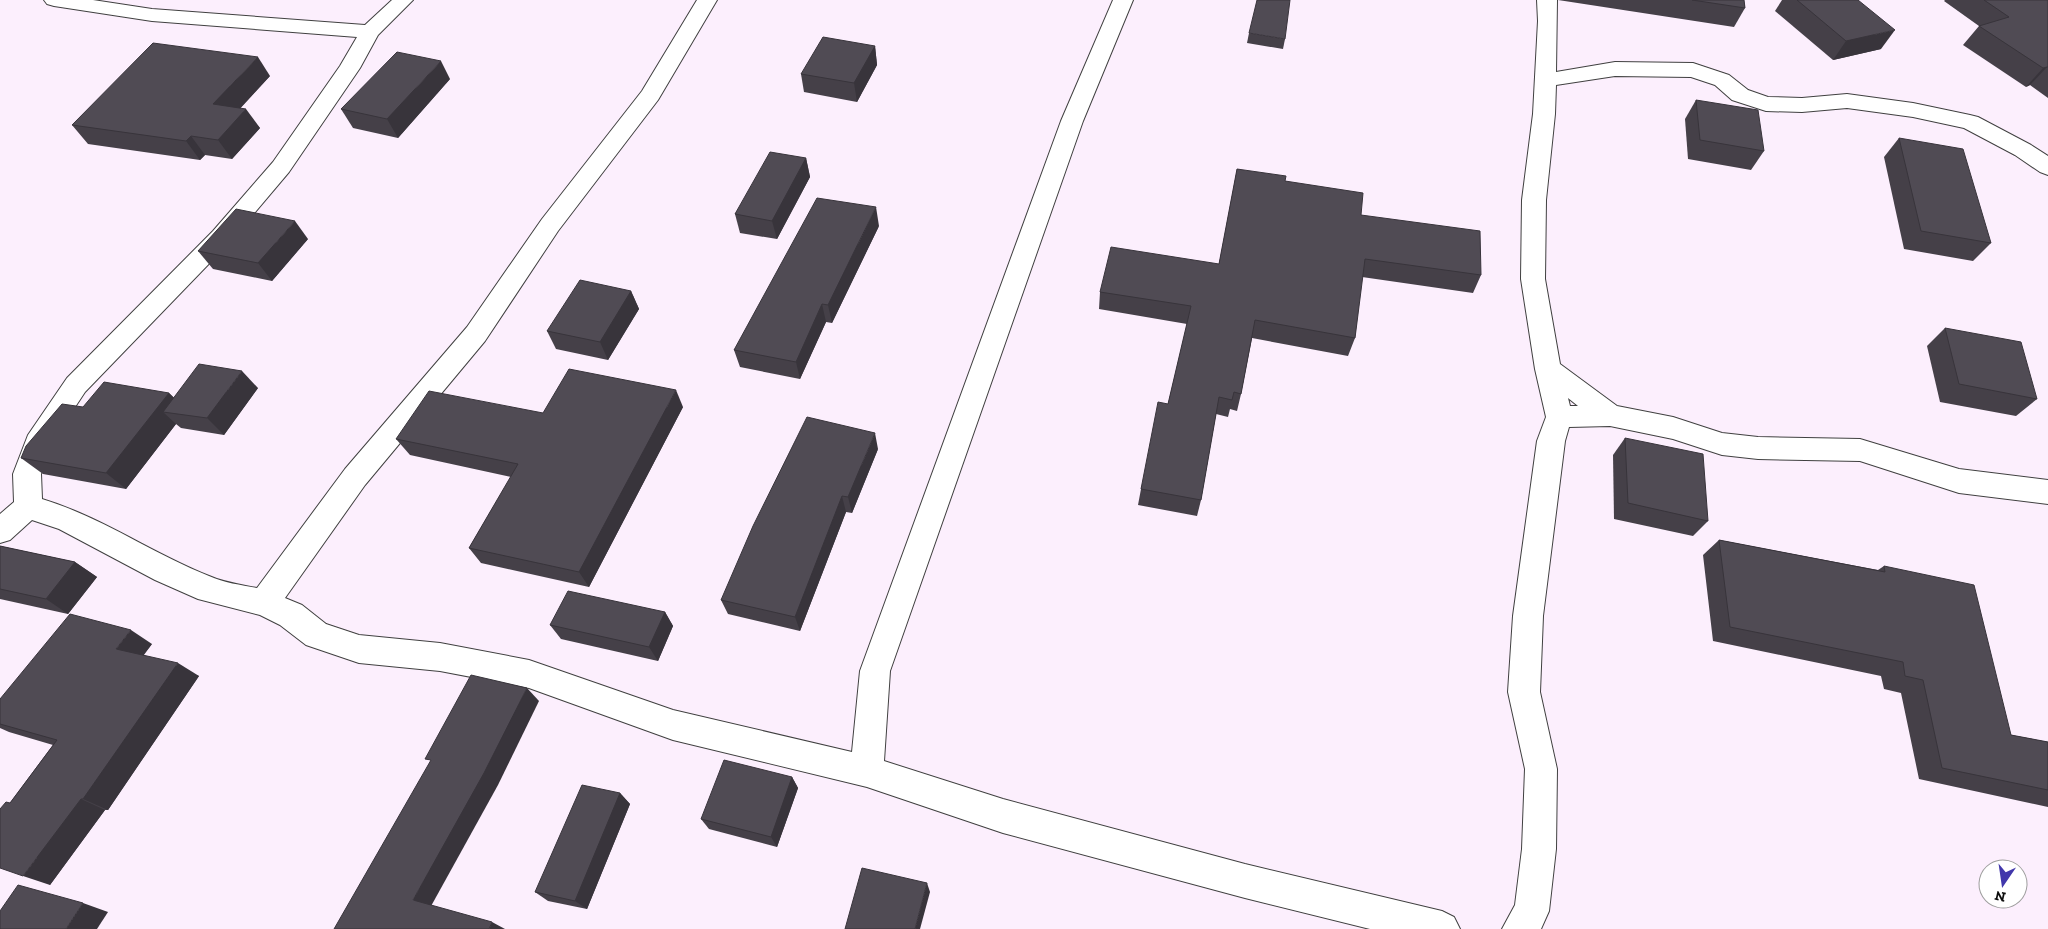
<svg xmlns="http://www.w3.org/2000/svg" width="2048" height="929" viewBox="0 0 2048 929" font-family="'Zilla Slab',serif">
<style>
.lines{fill:none;stroke-linecap:round;stroke-linejoin:round}
.minor-casing{stroke:#404040;stroke-width:2}
.minor{fill:#fff;fill-rule:evenodd}
.wall{fill:#454048}
.shaded-wall{fill:#38343b}
.building{fill:#504b54;stroke:#38343b}
</style>
<rect width="100%" height="100%" fill="#fceffd"/>
<g class="lines">
<defs>
<g id="minor">
<path d="M44,0H93L152,9L365,25L392,0H413L378,35L360,68L289,172L229,243L85,392L54,439L41,474L42,499C102,517 151,553 209,576C224,583 242,585 257,588L345,469L467,327L542,219L642,91L697,0H717L658,100L558,231L485,341L365,485L285,598L302,605L326,624L359,635L440,643L529,660L673,710L852,752L860,671L1061,121L1113,0H1133L1083,121L890,671L884,761L1003,799L1245,864L1442,911L1454,917L1460,929H1370L1245,898L1003,833L867,787L673,740L529,688L440,671L359,663L306,645L280,625L260,615L198,599L155,580L59,529L32,520L10,540L0,543V514L14,502L13,474L28,435L67,378L213,231L273,162L340,66L357,37L152,21L54,6L47,4Z"/>
<path d="M1537,0H1557L1556,72L1615,62L1693,63L1729,75L1748,90L1768,97L1802,98L1847,94L1913,103L1970,115L1978,117L2031,145L2048,156V175L2040,172L2015,155L1964,128L1913,117L1847,108L1802,112L1766,111L1732,100L1715,85L1691,77L1615,76L1556,85L1555,114L1546,200L1545,279L1560,364L1617,406L1673,417L1722,433L1758,437L1860,439L1959,469L2048,480V504L1959,493L1860,461L1758,459L1722,455L1673,439L1610,426L1569,427L1565,441L1543,616L1540,692L1557,769L1556,849L1549,911L1541,929H1502L1515,905L1522,849L1525,769L1508,692L1513,616L1537,441L1546,417L1535,369L1521,279L1522,200L1533,114L1538,21ZM1568,398L1578,406H1570Z"/>
</g>
</defs>
<use href="#minor" class="minor-casing"/>
<use href="#minor" class="minor"/>
</g>
<g class="wall">
<path d="M1558,0H1744L1745,8L1734,27Z"/>
<path d="M1782,0H1858L1881,49L1833,60L1775,11Z"/>
<path d="M1945,0H2048V98L2030,85L2026,87L1963,45L1979,26L1944,1Z"/>
<path d="M1249,33L1285,39L1283,49L1247,43Z"/>
<path d="M875,46L877,65L857,102L804,92L801,74Z"/>
<path d="M270,76L240,108L260,128L232,159L205,155L200,160L88,144L72,125Z"/>
<path d="M450,79L398,138L353,128L341,109Z"/>
<path d="M1696,100L1764,151L1751,170L1688,159L1685,119Z"/>
<path d="M1899,138L1991,243L1973,261L1904,249L1884,157Z"/>
<path d="M806,158L810,177L777,239L740,233L735,214Z"/>
<path d="M1237,169L1285,181L1361,215L1481,275L1473,293L1362,277L1355,338L1348,356L1252,338L1241,394L1237,411L1230,409L1228,417L1216,414L1201,500L1197,516L1138,505L1141,489L1168,404L1187,324L1099,309L1100,292L1219,264Z"/>
<path d="M879,226L832,323L826,322L800,379L740,367L734,350Z"/>
<path d="M308,239L272,281L213,269L198,251Z"/>
<path d="M631,291L639,309L608,360L556,349L547,331Z"/>
<path d="M1945,328L2037,399L2016,416L1940,402L1927,346Z"/>
<path d="M258,388L224,435L181,428L176,424L126,489L43,474L21,458L83,407L169,393L174,398Z"/>
<path d="M683,407L589,587L481,563L469,548L511,477L410,455L396,439L543,413Z"/>
<path d="M1625,438L1708,521L1693,536L1614,519L1613,455Z"/>
<path d="M878,449L852,513L846,512L800,631L728,614L721,600Z"/>
<path d="M1719,540L1878,570L1884,566L2011,735L2048,742V807L1919,779L1901,693L1884,689L1881,676L1713,641L1703,555Z"/>
<path d="M0,546L75,562L97,577L68,614L0,599Z"/>
<path d="M665,612L673,626L658,661L561,639L550,625Z"/>
<path d="M152,644L143,655L199,676L108,810H105L50,885L10,803L53,745L9,732L0,728V699Z"/>
<path d="M792,777L798,788L777,847L709,829L701,819Z"/>
<path d="M620,793L630,804L587,909L548,901L535,892Z"/>
</g>
<g class="shaded-wall">
<path d="M1895,30L1881,49L1833,60L1846,41Z"/>
<path d="M875,46L877,65L857,102L854,83Z"/>
<path d="M258,57L270,76L227,123L213,104Z"/>
<path d="M441,61L450,79L398,138L387,119Z"/>
<path d="M2047,67L2030,85L2026,87L2043,68Z"/>
<path d="M246,109L260,128L232,159L218,140Z"/>
<path d="M191,136L205,155L200,160L186,141Z"/>
<path d="M806,158L810,177L777,239L772,221Z"/>
<path d="M876,207L879,226L832,323L828,305Z"/>
<path d="M295,221L308,239L272,281L258,263Z"/>
<path d="M631,291L639,309L608,360L600,342Z"/>
<path d="M822,304L826,322L800,379L796,362Z"/>
<path d="M242,371L258,388L224,435L207,418Z"/>
<path d="M676,390L683,407L589,587L579,572Z"/>
<path d="M169,393L187,410L163,412L176,424L126,489L106,473Z"/>
<path d="M875,433L878,449L852,513L848,497Z"/>
<path d="M842,496L846,512L800,631L795,617Z"/>
<path d="M75,562L97,577L68,614L46,599Z"/>
<path d="M665,612L673,626L658,661L649,647Z"/>
<path d="M131,630L152,644L138,663L116,649Z"/>
<path d="M178,663L199,676L108,810L83,799Z"/>
<path d="M527,688L539,701L498,785L430,908L413,900Z"/>
<path d="M792,777L798,788L777,847L771,837Z"/>
<path d="M620,793L630,804L587,909L575,901Z"/>
<path d="M81,799L105,810L50,885L23,876Z"/>
<path d="M927,883L930,892L920,929H915Z"/>
<path d="M83,903L108,912L97,929H66Z"/>
<path d="M492,922L505,929H489Z"/>
</g>
<g class="building">
<path d="M1257,0H1290L1285,39L1249,33Z"/>
<path d="M1692,0H1744L1745,8Z"/>
<path d="M1797,0H1858L1895,30L1846,41Z"/>
<path d="M1984,0H2048V67H2047L2043,68L1979,26L2009,17Z"/>
<path d="M823,37L875,46L854,83L801,74Z"/>
<path d="M153,43L258,57L213,104L246,109L218,140L191,136L186,141L72,125Z"/>
<path d="M397,52L441,61L387,119L341,109Z"/>
<path d="M1696,100L1758,110L1764,151L1700,140Z"/>
<path d="M1899,138L1963,149L1991,243L1921,231Z"/>
<path d="M770,152L806,158L772,221L735,214Z"/>
<path d="M1237,169L1286,176L1285,181L1363,193L1361,215L1480,231L1481,275L1365,259L1355,338L1255,320L1241,394L1234,392L1232,400L1219,397L1201,500L1141,489L1158,402L1168,404L1191,306L1100,292L1111,247L1219,264Z"/>
<path d="M817,198L876,207L828,305L822,304L796,362L734,350Z"/>
<path d="M236,209L295,221L258,263L198,251Z"/>
<path d="M580,280L631,291L600,342L547,331Z"/>
<path d="M1945,328L2021,342L2037,399L1959,384Z"/>
<path d="M199,364L242,371L207,418L163,412Z"/>
<path d="M569,369L676,390L579,572L469,548L518,464L396,439L429,391L543,413Z"/>
<path d="M104,382L169,393L106,473L21,458L26,446L62,404L83,407Z"/>
<path d="M807,417L875,433L848,497L842,496L795,617L721,600L753,526Z"/>
<path d="M1625,438L1703,454L1708,521L1628,503Z"/>
<path d="M1719,540L1885,572L1884,566L1974,585L2011,735L2048,742V790L1942,768L1923,680L1905,676L1903,662L1730,627Z"/>
<path d="M0,546L75,562L46,599L0,589Z"/>
<path d="M568,591L665,612L649,647L550,625Z"/>
<path d="M70,614L131,630L116,649L178,663L83,799H81L23,876L0,868V809L6,802L10,803L57,740L0,724V699Z"/>
<path d="M471,675L527,688L484,773L413,900L492,922L489,929H334L431,760L425,759Z"/>
<path d="M724,760L792,777L771,837L701,819Z"/>
<path d="M582,785L620,793L575,901L535,892Z"/>
<path d="M862,868L927,883L915,929H845Z"/>
<path d="M18,885L83,903L66,929H0V911Z"/>
</g>
<g transform="translate(2003 884) rotate(193)"><circle r="24" fill="#ffffff" stroke="#9e9e9e"/>
<path d="M0-4L9 19L0 12L-9 19Z" fill="#4137ab"/>
<text y="-8" font-size="14" font-weight="bold" text-anchor="middle" fill="#0d0d0d">N</text>
</g>
</svg>
